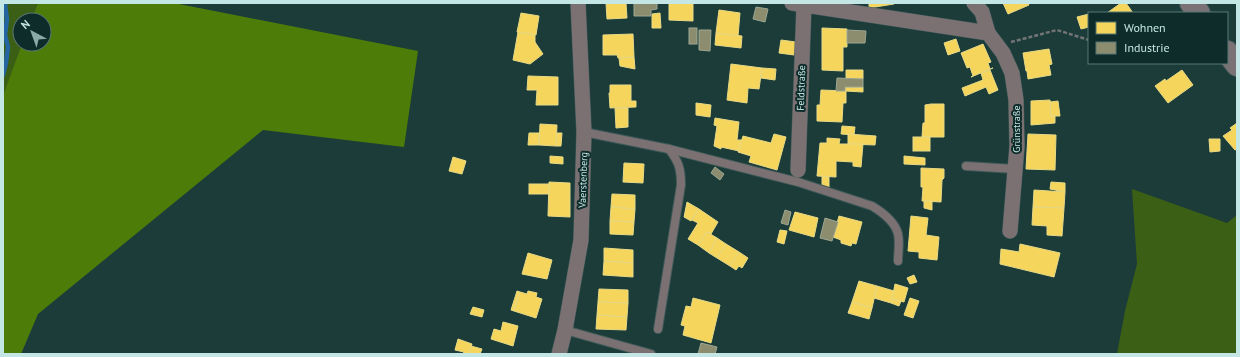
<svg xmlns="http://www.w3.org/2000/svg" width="1240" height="357" viewBox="0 0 1240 357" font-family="'PT Sans',sans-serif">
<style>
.green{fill:#3c5f16}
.forest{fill:#4d7d08}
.homes{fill:#f6d55c;stroke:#e7da85}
.industry{fill:#8c8c6e;stroke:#9da791}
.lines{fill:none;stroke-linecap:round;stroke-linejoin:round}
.stream{stroke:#2466a1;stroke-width:4.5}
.lane-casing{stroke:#3d5856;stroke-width:10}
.street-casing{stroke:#3d5856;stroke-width:16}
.secondary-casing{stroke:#3d5856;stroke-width:24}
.path{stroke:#727476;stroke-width:2.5;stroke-dasharray:4 2;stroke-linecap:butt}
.lane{stroke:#7b7173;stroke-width:8}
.street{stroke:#7b7173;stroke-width:15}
.secondary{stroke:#7a7275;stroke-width:22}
.labels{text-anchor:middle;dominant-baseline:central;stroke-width:4;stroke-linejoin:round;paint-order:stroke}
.street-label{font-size:10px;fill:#c4e6e4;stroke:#0e2c2a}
</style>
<rect width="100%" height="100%" fill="#1c3c3a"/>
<g class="green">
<path d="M3,3H38L31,20H20V44H32L3,147Z"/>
<path d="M1132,189L1227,223L1237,215V354H1117L1125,311L1137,264Z"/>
</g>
<path class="forest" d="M38,3H174L418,51L404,147L263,130L38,314L21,354H3V96L22,44H44V20H31Z"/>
<g class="homes">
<path d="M606,3H626L627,18L607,19Z"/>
<path d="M669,3H693V21L669,20Z"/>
<path d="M869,3H893L894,4L869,8Z"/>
<path d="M1003,3H1028L1029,5L1008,14Z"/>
<path d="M1121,3H1126L1133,13H1107Z"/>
<path d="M719,10L740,13L738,36L716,33Z"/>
<path d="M521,13L539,16L536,35L517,32Z"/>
<path d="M660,13L661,28H652V14Z"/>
<path d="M1089,14V27L1081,29L1077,17Z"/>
<path d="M822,28L847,29V47H843V71L822,70Z"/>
<path d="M518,32L535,35V42L543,54L530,64L513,60Z"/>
<path d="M716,33L742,36L741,48L715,45Z"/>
<path d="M633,34L634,57L618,58L617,55H603V35Z"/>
<path d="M956,39L960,51L948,55L944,43Z"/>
<path d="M781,40L796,42L794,55L779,53Z"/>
<path d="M983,44L991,62L988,63L990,69L993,68L971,77L973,76L970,67L967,68L961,53Z"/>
<path d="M1049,49L1052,64L1049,65L1051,75L1028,79L1027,71H1026L1023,53Z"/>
<path d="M634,57L635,69L620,66L619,58Z"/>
<path d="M731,64L762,68L759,89L748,88L747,103L727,100Z"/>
<path d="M762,68L776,69L775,80L761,78Z"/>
<path d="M846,70H863V79L846,78Z"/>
<path d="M990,70L998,90L989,94L986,87L965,96L962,88L983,80L981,73Z"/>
<path d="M1182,70L1193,85L1168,103L1155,86L1165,79L1166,81Z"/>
<path d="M528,76L558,77V105H536L537,90H527Z"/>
<path d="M610,85H631V101H636V107L610,108L609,93H610Z"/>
<path d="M845,87H863V92L845,91Z"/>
<path d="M821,90L846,91V103H843L842,122L817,121V105H820Z"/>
<path d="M1050,100L1051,116H1055V123L1031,125V101Z"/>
<path d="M1058,101L1060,116H1051L1050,102Z"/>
<path d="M696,103L711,105L710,117L696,115Z"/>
<path d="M931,104H944V137H922L923,123H925V105Z"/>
<path d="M615,108H628V127L616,128Z"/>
<path d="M715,118L739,122L737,140H742L739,151L721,147V149L714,146L717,126L714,125Z"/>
<path d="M1237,123V149L1235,150L1223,136L1232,130L1230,128Z"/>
<path d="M540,124L557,125L556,146L539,145Z"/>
<path d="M842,126L855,127L854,135L841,134Z"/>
<path d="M529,133H539V145H528Z"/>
<path d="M557,133H562L561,146H556Z"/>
<path d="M774,134L786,137L777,170L749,162L751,156L738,152L743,136L771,143Z"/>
<path d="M848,134L876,136L875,145L848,144Z"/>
<path d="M1028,134L1056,135L1055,170L1026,169Z"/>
<rect x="913" y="137" width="17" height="14"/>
<path d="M827,138L840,139L839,144H863L861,167L853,166V162L836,161V177L817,176L820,143H827Z"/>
<path d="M1209,139H1220V151L1210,152Z"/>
<path d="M550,156L563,157V164L550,163Z"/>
<path d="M904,156L925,158V165L904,164Z"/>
<path d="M453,157L466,161L462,174L449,171Z"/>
<path d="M624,163L644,164L643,183L623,182Z"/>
<path d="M921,168L944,169V178L942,180L941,202L922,201L923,187H921Z"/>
<path d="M822,176L829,177V188L822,186Z"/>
<path d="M549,182L570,183V217L548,216Z"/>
<path d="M1051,182L1065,183V192L1050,189Z"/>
<rect x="529" y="184" width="20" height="10"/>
<path d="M1034,190L1065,192L1064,208L1033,207Z"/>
<path d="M612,194L635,195V209L611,207Z"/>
<path d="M924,201H932V210L924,208Z"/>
<path d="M687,202L699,209L691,221L684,217Z"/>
<path d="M611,207L635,209L634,222L610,221Z"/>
<path d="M1033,207L1064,208L1062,236L1047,235V226L1032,225Z"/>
<path d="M699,209L718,222L711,234L707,232L698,245L688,239L698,223L692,220Z"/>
<path d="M795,212L818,218L814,237L789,230Z"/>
<path d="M839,216L862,222L856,244L852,243L851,246L841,243V240L833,237Z"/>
<path d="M911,216L928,218L926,235L939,237L937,260L919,258V252L908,251Z"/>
<path d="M610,221L634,222L633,235L610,234Z"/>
<path d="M780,230L787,231L784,244L777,242Z"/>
<path d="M707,232L717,238L709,253L698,245Z"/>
<path d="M717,238L726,244L717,258L709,253Z"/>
<path d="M726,244L739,252L730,266L717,258Z"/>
<path d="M1020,244L1060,253L1054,277L1000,264L1001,249L1019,252Z"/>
<path d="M604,248L633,250V263L604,261Z"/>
<path d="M739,252L748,258L742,268L739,266L736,270L730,266Z"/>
<path d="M528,253L552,260L547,279L522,274Z"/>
<path d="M604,261L633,263V277L603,275Z"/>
<path d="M914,275L917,282L910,284L907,278Z"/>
<path d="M859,281L877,286L872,308L852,302Z"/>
<path d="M895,284L908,288L904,302L892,299Z"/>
<path d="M877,286L894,291L891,303L874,298Z"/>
<path d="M599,289L628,290V303L598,302Z"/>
<path d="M517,291L520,292L514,311L511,310Z"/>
<path d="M528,291L537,293L536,297L542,299L536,318L514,311L520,292L527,294Z"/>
<path d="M693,298L720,305L711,343L683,335L685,326L681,325L686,306L691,307Z"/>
<path d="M910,298L919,301L913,318L904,315Z"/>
<path d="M892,299L901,301L899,306L891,303Z"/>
<path d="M598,302L628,303L627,317L597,315Z"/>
<path d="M852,302L872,308L869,319L848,313Z"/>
<path d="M473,307L484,310L482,317L470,314Z"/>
<path d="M597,315L627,317L626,330L596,329Z"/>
<path d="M503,322L518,326L513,346L491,339L494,329L501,331Z"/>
<path d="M458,339L472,344L469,354H463L464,352L455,350Z"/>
<path d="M471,346L482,349L480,354H469Z"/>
</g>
<g class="industry">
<path d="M634,3H657V9L651,10V16H634Z"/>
<path d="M756,7L768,9L765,22L753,19Z"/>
<rect x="689" y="28" width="8" height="16"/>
<path d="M699,30H711L710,51L699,50Z"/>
<path d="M847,30L866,31L865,43H847Z"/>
<path d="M837,78L863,79V87H845V91H836Z"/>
<path d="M715,167L724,174L720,180L711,173Z"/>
<path d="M785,210L791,212L788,225L781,223Z"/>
<path d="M825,218L838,222L832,241L820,238Z"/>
<path d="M701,343L717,347L715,354H698Z"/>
</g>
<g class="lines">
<path class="stream" d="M3,75L6,63L8,47L5,35L7,19L5,5L6,3"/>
<defs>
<g id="lane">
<path d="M584,132L669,149L798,182L872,206C882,212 895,222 898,234C900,243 898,252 898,261"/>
<path d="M966,166L1015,169"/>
<path d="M658,329L681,185C681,169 679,162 669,149"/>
<path d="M565,330L651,354"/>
</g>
<g id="street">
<path d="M792,3L988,33L1003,53L1012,73L1016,100L1017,146L1010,231"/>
<path d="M974,3L982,12L988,33"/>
<path d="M798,170L804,5"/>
<path d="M559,354L565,330L581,240L584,132L578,3"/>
</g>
<g id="secondary">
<path d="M1191,3L1199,13"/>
<path d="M1227,52L1237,65"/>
</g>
</defs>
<use href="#lane" class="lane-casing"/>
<use href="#street" class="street-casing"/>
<use href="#secondary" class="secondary-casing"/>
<path class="path" d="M1011,42L1057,30L1089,40"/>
<use href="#lane" class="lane"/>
<use href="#street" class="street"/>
<use href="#secondary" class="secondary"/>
</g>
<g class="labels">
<g class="street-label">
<text transform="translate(801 88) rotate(-88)">Feldstraße</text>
<text transform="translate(1016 129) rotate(-90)">Grünstraße</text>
<text transform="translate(583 180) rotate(-88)">Vaerstenberg</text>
</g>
</g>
<rect width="1240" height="357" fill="none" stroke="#c4e6e4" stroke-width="8"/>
<rect x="1088" y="12" width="140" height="52" fill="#0e2c2a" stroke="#577674"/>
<rect x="1096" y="22" width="20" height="12" fill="#f6d55c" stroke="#577674"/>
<text x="1124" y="32" font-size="12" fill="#c4e6e4">Wohnen</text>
<rect x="1096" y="42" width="20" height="12" fill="#8c8c6e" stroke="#577674"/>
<text x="1124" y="52" font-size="12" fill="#c4e6e4">Industrie</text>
<g transform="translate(32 32) rotate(319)"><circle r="19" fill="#0e2c2a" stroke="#577674"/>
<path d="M0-3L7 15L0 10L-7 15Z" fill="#89aaa8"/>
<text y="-6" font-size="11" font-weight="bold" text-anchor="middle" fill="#c4e6e4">N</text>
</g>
</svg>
